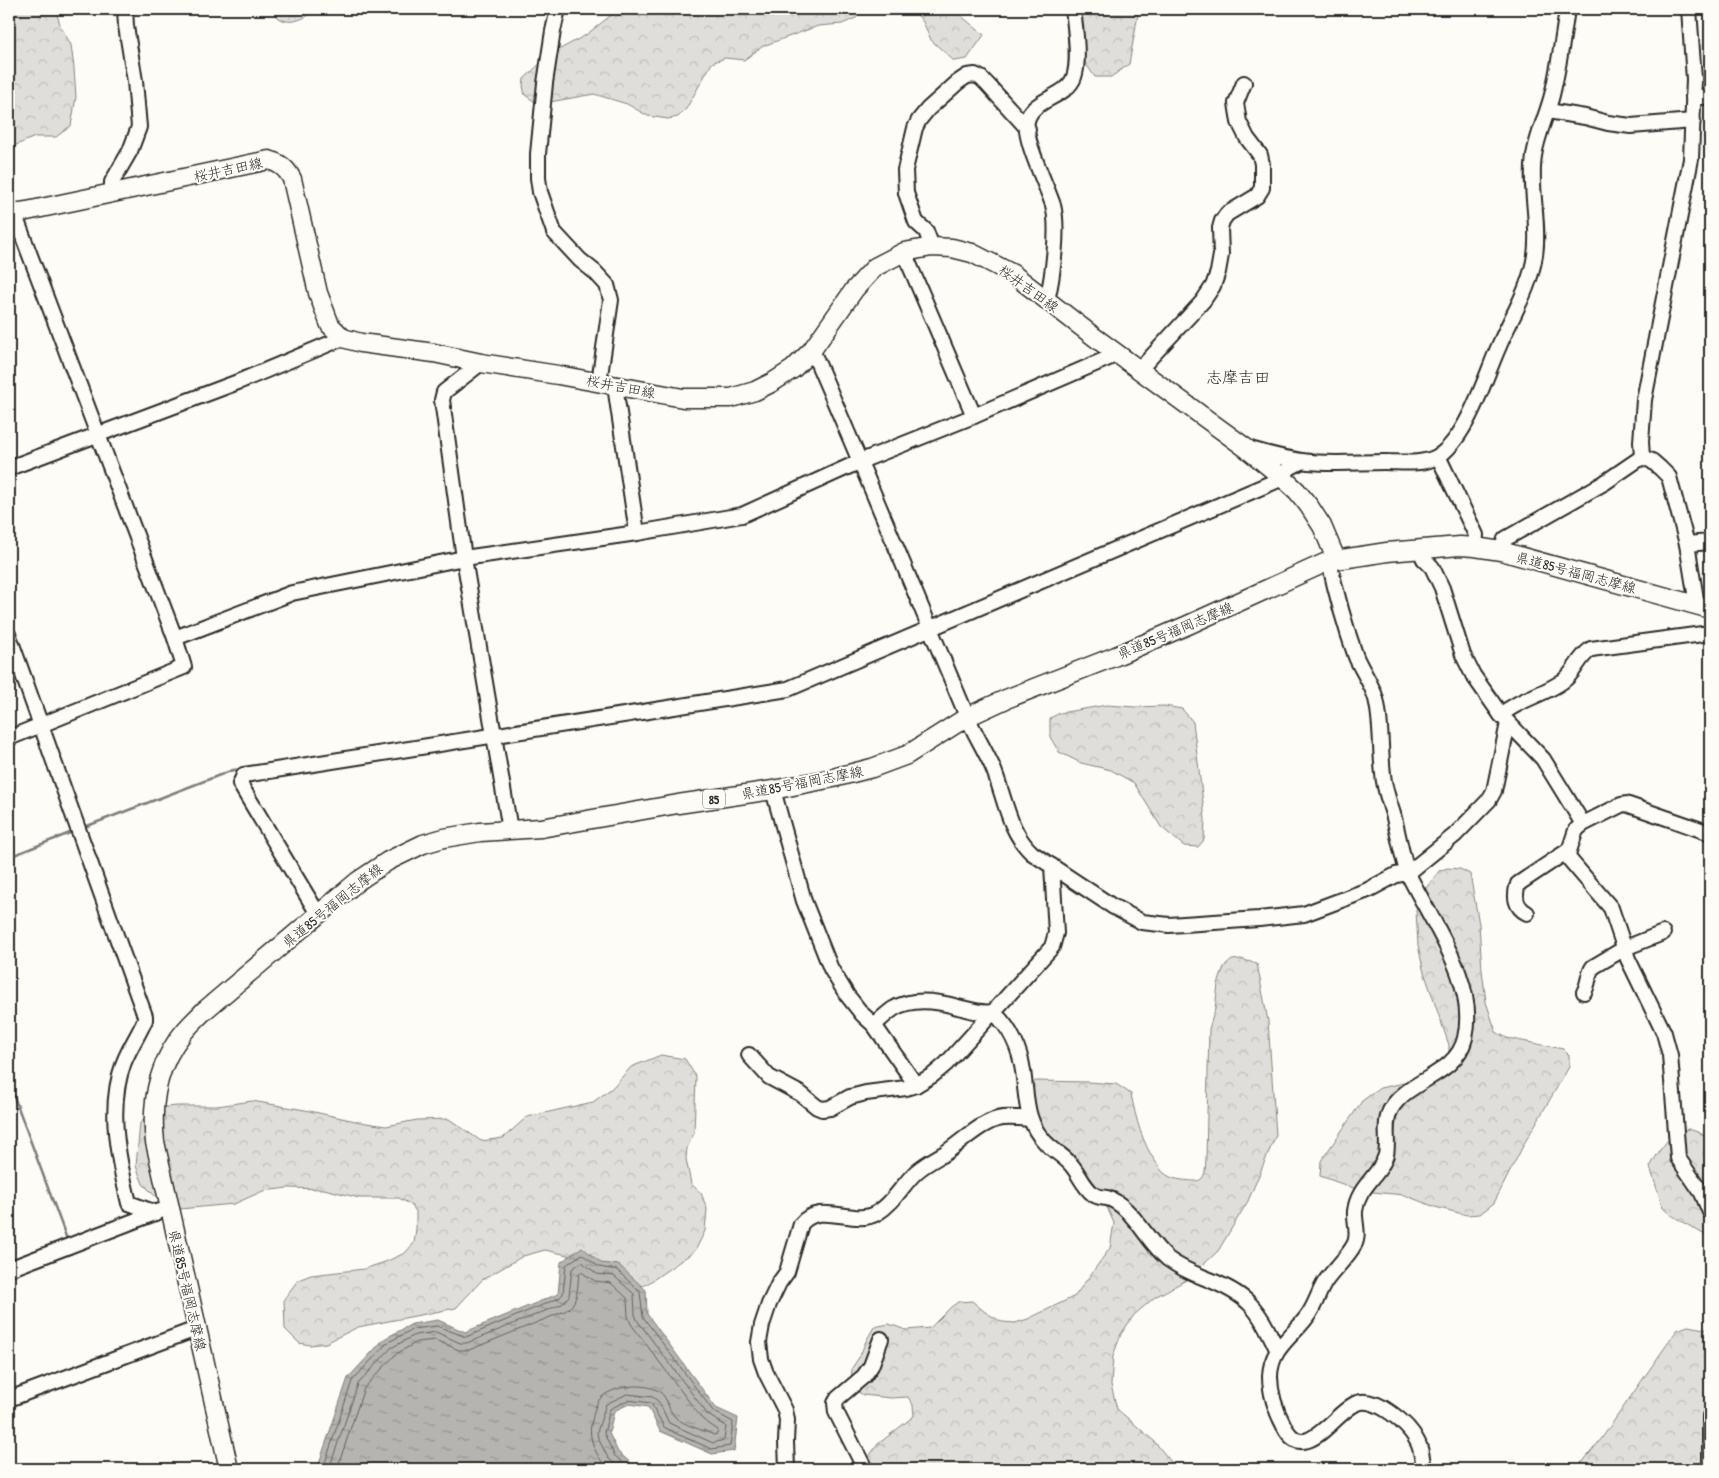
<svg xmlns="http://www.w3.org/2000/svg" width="1719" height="1478" viewBox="0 0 1719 1478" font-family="'Patrick Hand','Klee One',sans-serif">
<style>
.forest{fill:url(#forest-crowns);stroke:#858482}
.water{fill:url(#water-ripples);stroke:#7e7d7b}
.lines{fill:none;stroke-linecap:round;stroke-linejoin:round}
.shore{stroke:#626261;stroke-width:1}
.stream{stroke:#7e7d7b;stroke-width:2.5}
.minor-casing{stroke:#2b2b2b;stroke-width:18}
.major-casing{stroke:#2b2b2b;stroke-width:21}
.minor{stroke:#fdfcf7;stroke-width:14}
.major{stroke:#fdfcf7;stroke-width:18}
.labels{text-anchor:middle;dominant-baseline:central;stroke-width:4;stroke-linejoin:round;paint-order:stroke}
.shield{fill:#fdfcf7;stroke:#6a6a68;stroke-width:1}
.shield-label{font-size:12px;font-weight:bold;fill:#2b2b2b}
.street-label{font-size:14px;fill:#2b2b2b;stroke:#fdfcf7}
.quarter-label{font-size:16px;fill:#2b2b2b;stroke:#fdfcf7}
</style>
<defs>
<pattern id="forest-crowns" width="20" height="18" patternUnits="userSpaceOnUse" patternTransform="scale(1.25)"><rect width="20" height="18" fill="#dfdeda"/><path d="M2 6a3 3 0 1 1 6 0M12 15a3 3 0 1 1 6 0" fill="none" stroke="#c0bfbb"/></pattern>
<pattern id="water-ripples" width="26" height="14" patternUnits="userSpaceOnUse" patternTransform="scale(1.25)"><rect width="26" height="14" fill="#b5b4b1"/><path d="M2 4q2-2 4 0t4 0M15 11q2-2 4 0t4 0" fill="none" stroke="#939390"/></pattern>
</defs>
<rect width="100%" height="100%" fill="#fdfcf7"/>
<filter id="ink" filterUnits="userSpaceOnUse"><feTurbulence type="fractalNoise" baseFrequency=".02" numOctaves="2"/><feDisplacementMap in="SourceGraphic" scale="10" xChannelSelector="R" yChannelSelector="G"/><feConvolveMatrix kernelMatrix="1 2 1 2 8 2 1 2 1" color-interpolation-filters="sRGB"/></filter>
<g filter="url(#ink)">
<g class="forest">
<path d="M9,9H55L61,27L71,45L74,68L76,97L71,126L56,137H35L9,148Z"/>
<path d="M271,9H316C307,18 291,26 279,18C276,15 273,12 271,9Z"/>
<path d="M619,9H865L856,18L842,24L818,26L763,46L744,60L725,58L712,63L686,109L678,117L668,119L648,116L627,104L594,94L544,103L535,102L525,95L523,86L524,79L549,55L586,35Z"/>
<path d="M913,9H953L984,35L967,59L954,61L931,40L923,22Z"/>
<path d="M1074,9H1139L1129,64L1111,77H1095L1081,57Z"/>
<path d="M1107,705L1135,707L1164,706L1182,709L1193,722L1205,819L1204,840L1198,847L1184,846L1161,827L1134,783L1111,770L1081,763L1059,752L1050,737V718L1060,713Z"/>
<path d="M1447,868L1460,869L1470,874L1479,924L1482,970L1486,1002L1496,1032L1507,1038L1563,1049L1569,1055V1067L1525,1142L1494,1203L1480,1214L1467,1215L1435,1207L1404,1195L1362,1191L1320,1176L1321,1161L1362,1101L1380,1088L1419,1080L1449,1055V1045L1423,969L1418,945L1416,911L1420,896L1439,871Z"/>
<path d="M1241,959L1257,964L1268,1021L1276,1135L1248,1201L1218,1251L1188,1279L1155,1297L1134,1315L1121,1334L1113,1356L1111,1385L1117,1409L1154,1441L1177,1469H860L878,1444L914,1416L913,1405L908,1397L891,1398L863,1395L851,1387L852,1368L860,1356L866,1341L874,1327L889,1324L906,1330L930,1328L951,1307L958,1302L972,1301L985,1312L1002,1322L1015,1323L1028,1319L1075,1296L1110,1248L1114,1223L1106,1205L1042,1135L1027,1087L1036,1081L1087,1082L1116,1084L1131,1094C1136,1119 1142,1143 1157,1164C1159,1166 1161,1171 1164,1173C1172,1180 1183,1180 1193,1181C1207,1182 1205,1168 1206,1158L1209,1029L1215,1009L1218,984L1224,967L1232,960Z"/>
<path d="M661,1055L685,1059L696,1077L694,1133L687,1148L686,1159L691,1184L701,1193L707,1209L705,1231L695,1251L647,1284L637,1288L590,1260L545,1250L523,1256L482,1280L456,1308L358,1327L326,1343L310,1345L299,1343L285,1329L284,1299L298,1280L311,1275L364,1269L385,1262L405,1253L414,1243L416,1229V1211L410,1204L399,1198H359L324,1189L288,1188L263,1191L234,1204L169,1210L143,1184L136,1166L140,1123L156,1108L177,1106H217L252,1101L305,1110L360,1122L386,1126L417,1120L449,1119L481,1141L503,1138L527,1117L593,1102L612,1088L631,1067Z"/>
<path d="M1689,1129L1700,1133L1710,1139V1238L1671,1215L1663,1208L1650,1167C1659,1151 1670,1131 1689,1129Z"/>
<path d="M1688,1326L1705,1329L1710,1331V1469H1577L1602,1438L1677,1330Z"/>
</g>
<path class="water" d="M582,1247L601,1263L619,1265L646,1290L647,1314L716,1408L738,1418L734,1451L712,1454L660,1431L648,1407L629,1404L614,1411L609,1433L618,1452L638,1469H317L348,1378L384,1339L412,1324L438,1320L465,1332L558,1294L561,1262Z"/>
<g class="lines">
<g class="shore">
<path d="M323,1469L352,1381L387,1343L413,1329L437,1326L466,1337L559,1298L563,1294L566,1265L582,1254L599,1267L617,1270L640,1292L643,1317L713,1411L733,1422L730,1446L712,1449L677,1434L664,1427L651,1403L628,1400L610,1409L604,1433L614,1455L630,1469"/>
<path d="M329,1469L358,1384L391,1348L415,1335L436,1332L460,1343H467L562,1304L569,1296L572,1269L582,1262L597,1274L614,1276L634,1294L635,1314L637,1320L708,1415L726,1426L724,1440L713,1443L669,1423L659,1402L653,1397L627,1394L606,1404L597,1432L598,1438L608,1458L621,1469"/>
<path d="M337,1469L364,1388L396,1354L417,1342L435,1340L459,1350H469L565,1311C579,1303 577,1288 579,1274L581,1272L595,1281L611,1283L627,1298L628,1317L631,1324L702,1419L718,1430L717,1434L714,1435C703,1430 684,1425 676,1418C668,1411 668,1398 660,1392C645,1381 610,1386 599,1400C594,1407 593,1417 591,1425C588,1440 598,1460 609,1469"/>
</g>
<g class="stream">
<path d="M932,620L975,602"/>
<path d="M821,667L922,624"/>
<path d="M82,828L233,770L243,769"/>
<path d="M9,857L75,831"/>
<path d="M9,1083L68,1242"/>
<path d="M9,1277L72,1253L70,1250"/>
</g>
<defs>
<g id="minor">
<path d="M558,9L553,31L545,83L538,154V178L540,192L554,232L580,260L595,272L607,285L611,300L599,382"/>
<path d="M1693,97H1710"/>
<path d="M1548,111L1585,117L1608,123L1631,126L1693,121"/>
<path d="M112,193V182L130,151L139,127L135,81L126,26L125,9"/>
<path d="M9,214L14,213L175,638L184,667L9,738"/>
<path d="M932,247L926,231L916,222L906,193L905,170L915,128L919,120L928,109L958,82L967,76L975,75L981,78L987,84L1028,129"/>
<path d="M904,252L974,416"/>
<path d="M1047,300C1053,276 1059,228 1053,205C1047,186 1023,139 1027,121C1032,98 1067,98 1074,77C1080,60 1075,27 1073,9"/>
<path d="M812,350C865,471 915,593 966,714C974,733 985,750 993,768C1005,797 1008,831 1032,853L1112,906L1142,922L1169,925L1259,919L1304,914L1368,890L1396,875L1408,873L1455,835L1489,800L1494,791L1508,723"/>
<path d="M481,363L444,392L442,400L464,558L510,830"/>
<path d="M1140,369L1203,301L1213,286L1218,272L1221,255L1220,228L1222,221L1227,214L1257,196L1262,188V164L1260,155L1247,138L1239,122L1236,103L1244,83"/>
<path d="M615,386L637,533"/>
<path d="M1250,449C1267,454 1283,458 1301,461C1329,465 1357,462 1384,462C1401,462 1422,465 1437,457C1467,439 1485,377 1499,346C1512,315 1530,289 1535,255C1540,222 1529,189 1534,156C1537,135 1547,115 1552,95C1559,66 1563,38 1567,9"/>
<path d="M1438,456L1476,535L1475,547"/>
<path d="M1642,457L1641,442L1644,400L1691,159L1694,79L1689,9"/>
<path d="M1642,457L1652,461L1660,468L1669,477L1687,544L1697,605"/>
<path d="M9,468L238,382L343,338"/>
<path d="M1687,544L1710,542"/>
<path d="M1420,550L1424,559L1432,567L1442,588L1463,655L1473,675L1501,715L1543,759L1583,824"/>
<path d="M1501,551L1505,539L1604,483L1642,457"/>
<path d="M1329,561C1336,593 1345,626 1356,657C1362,671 1372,684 1376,699C1382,723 1380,750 1383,774C1384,788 1389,801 1393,814C1398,833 1401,852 1407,871C1411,881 1418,892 1423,902C1445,942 1476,991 1465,1038C1456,1076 1408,1079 1391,1109C1383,1123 1389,1141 1386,1155C1380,1176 1358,1186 1355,1211C1354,1222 1360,1235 1354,1245C1347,1258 1334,1269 1325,1282C1318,1293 1315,1307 1306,1318C1291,1338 1271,1348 1270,1376C1270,1393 1276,1411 1284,1426C1305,1467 1334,1412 1357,1403C1376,1396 1409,1424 1417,1441C1422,1449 1422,1460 1424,1469"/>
<path d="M9,636L145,1016V1020C139,1034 130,1047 124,1062C107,1107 118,1158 129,1203L156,1213"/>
<path d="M175,638L292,593L464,558L637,533L742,515L861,461L974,416L1118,354"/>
<path d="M1501,715C1519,699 1544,695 1563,681C1575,673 1577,659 1591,649L1710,633"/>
<path d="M773,790L804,901L831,969L847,995L862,1014L874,1025L916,1085"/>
<path d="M1710,833L1626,804L1621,805L1583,824L1576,830L1568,854L1570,860L1611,908L1628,959L1664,1033L1670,1055L1678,1158L1702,1193L1710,1212"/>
<path d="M1527,913C1515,907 1514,896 1518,884L1569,850"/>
<path d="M318,914L240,784L244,775L788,689L1283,478L1289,468L1302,461"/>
<path d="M1584,992C1589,984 1588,973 1593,967L1625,948L1663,933"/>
<path d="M874,1025C880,1020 886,1014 893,1009C912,997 937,1001 958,1007C970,1010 981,1014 993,1012C1010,1027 1020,1049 1023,1071C1027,1097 1025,1122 1045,1142C1053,1151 1066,1157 1073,1167C1080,1176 1084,1187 1093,1194C1098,1198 1102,1197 1107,1198C1115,1200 1121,1205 1126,1210C1142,1225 1151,1245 1168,1259C1179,1267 1192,1273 1205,1278C1249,1295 1257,1307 1277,1349"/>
<path d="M749,1055L769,1077L801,1094L817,1107L822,1109L830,1108L850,1097L866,1093L906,1088L916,1085L933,1075L946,1064L1052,947L1056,933L1052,866"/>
<path d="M9,1269L160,1211"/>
<path d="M9,1399L196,1329"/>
<path d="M787,1469L786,1442L787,1420L785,1410L766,1373L761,1359L759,1342L762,1325L769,1304L779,1283L787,1272L801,1224C820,1200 854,1227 877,1213C894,1203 902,1185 916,1172C925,1164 935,1159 945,1153C962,1142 983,1120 1003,1118C1012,1117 1021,1118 1030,1119"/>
<path d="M865,1469L836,1412L835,1403L838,1398L864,1376L871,1366L881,1339"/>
<path d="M1710,1469V1416"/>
</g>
<g id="major">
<path d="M9,210L14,213L27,211L269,160C281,164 286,168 292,179L318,293L330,325L343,338L361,343L434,353L481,363L558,375L683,398H731L755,391L773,382L793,369L812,350L854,290L875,267L904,252L932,247L952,248L972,253L1013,274L1097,339L1246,448L1283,478L1297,491L1309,506L1322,526L1336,559"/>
<path d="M229,1469L155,1142C150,1098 160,1056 191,1024L204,1011L358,881L388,861L423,844L444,838L480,832L541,828L678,804L773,790L833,778L872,768L907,755L967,717L1006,699L1116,656L1188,625L1329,561L1387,552L1460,546L1475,547L1501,551L1710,609"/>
</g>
</defs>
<use href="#minor" class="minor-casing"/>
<use href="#major" class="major-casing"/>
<use href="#minor" class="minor"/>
<use href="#major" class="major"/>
</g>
</g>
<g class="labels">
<rect class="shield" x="703" y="789.5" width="22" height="19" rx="4"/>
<g class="shield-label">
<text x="714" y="799">85</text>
</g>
<g class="street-label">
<text transform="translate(228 169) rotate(-12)">桜井吉田線</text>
<text transform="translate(1029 288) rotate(36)">桜井吉田線</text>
<text transform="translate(621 386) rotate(11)">桜井吉田線</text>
<text transform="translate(1576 572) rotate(15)">県道85号福岡志摩線</text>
<text transform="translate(1175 630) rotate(-23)">県道85号福岡志摩線</text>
<text transform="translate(802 782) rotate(-11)">県道85号福岡志摩線</text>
<text transform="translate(332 905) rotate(-39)">県道85号福岡志摩線</text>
<text transform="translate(188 1290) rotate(77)">県道85号福岡志摩線</text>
</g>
<g class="quarter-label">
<text x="1238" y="377">志摩吉田</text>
</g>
</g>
<rect width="1719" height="1478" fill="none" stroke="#fdfcf7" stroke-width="30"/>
<rect x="15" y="15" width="1689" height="1448" fill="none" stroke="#2b2b2b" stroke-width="2" filter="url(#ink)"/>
</svg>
